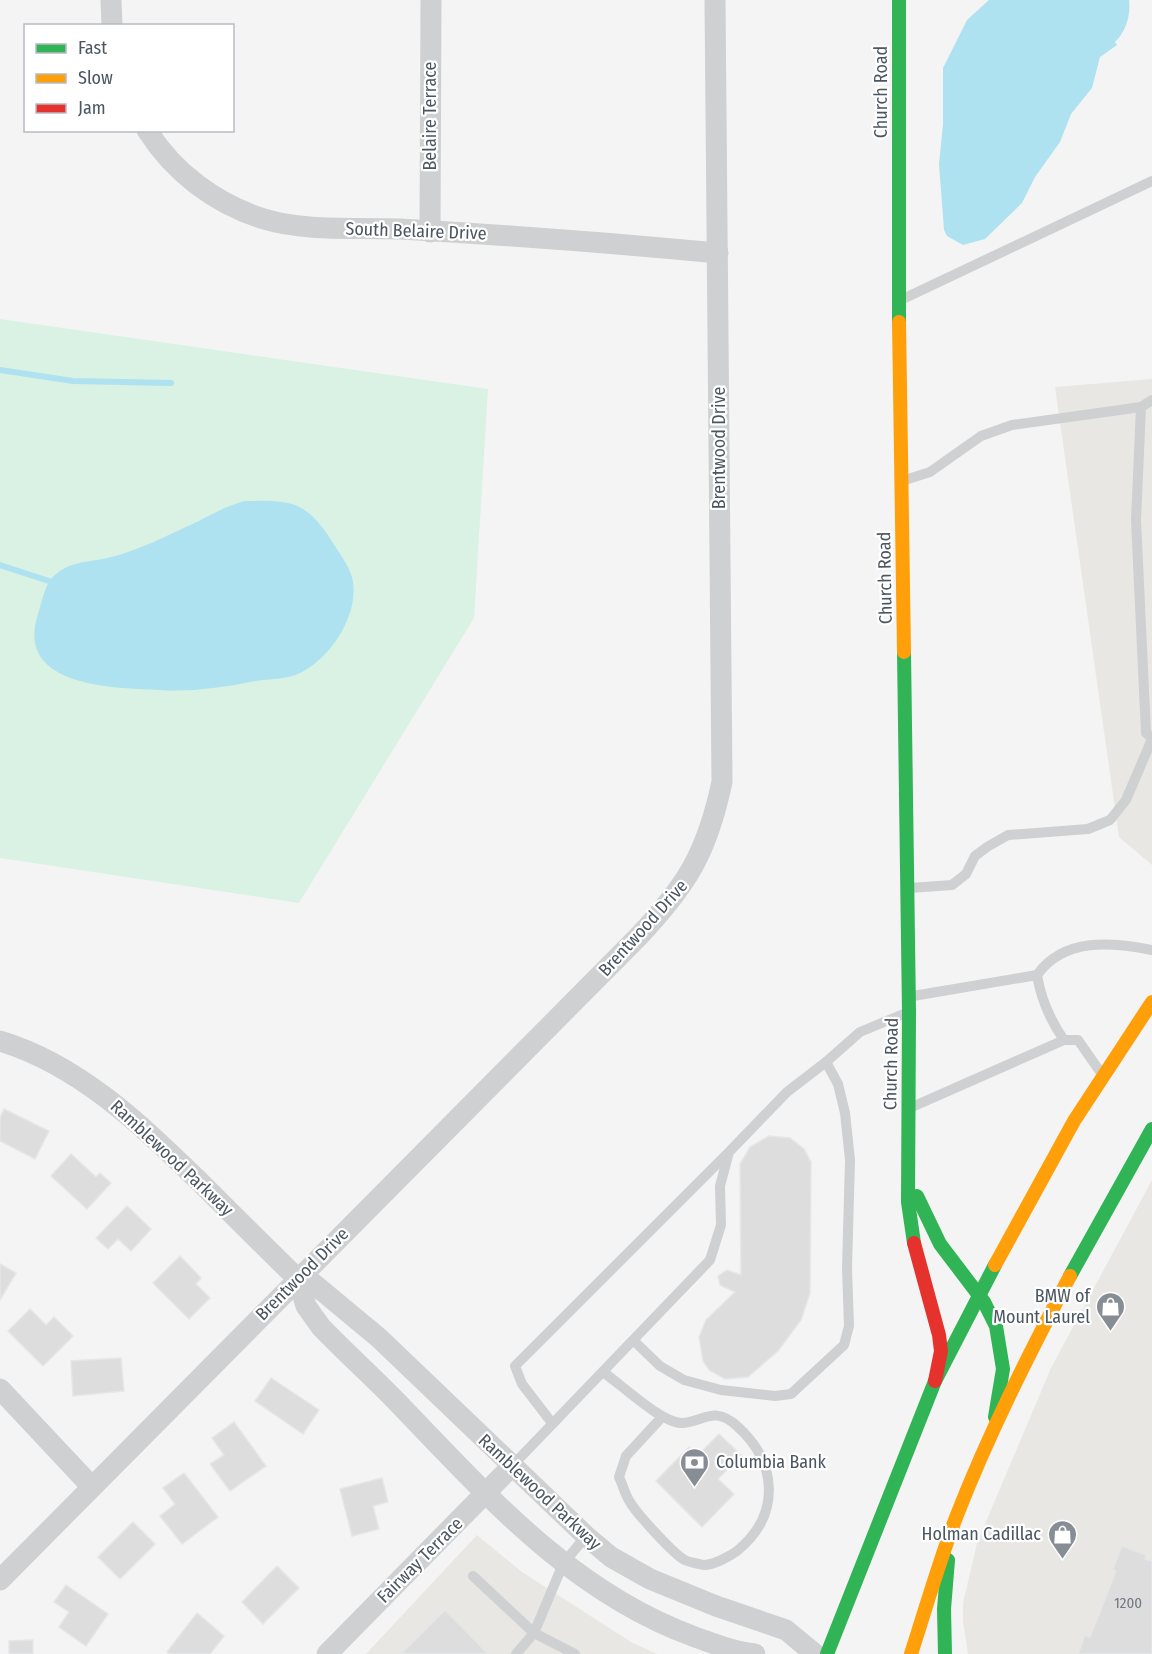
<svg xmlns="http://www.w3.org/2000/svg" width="1152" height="1654" viewBox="0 0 1152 1654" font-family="'Fira Sans Condensed',sans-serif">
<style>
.commercial{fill:#e8e7e3}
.green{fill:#d9f2e3}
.water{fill:#aee2f0}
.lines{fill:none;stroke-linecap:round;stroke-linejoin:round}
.stream{stroke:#aee2f0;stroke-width:6}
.building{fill:#ddddde;stroke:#e5e6e7;stroke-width:1.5}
.lane{stroke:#ced0d2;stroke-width:10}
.street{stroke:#ced0d2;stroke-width:21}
.fast{stroke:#30b455;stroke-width:14}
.slow{stroke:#ff9f0a;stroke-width:14}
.jam{stroke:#e5322d;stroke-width:14}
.labels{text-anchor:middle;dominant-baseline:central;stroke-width:4.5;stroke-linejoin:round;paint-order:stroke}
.number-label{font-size:15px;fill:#707881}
.street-label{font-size:18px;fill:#4a5661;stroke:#fff}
.poi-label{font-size:18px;fill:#4a5661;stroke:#fff;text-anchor:end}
</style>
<rect width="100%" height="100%" fill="#f4f4f4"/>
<g class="commercial">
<path d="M1152,379V865L1119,837L1055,387Z"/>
<path d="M1152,1180V1654H968L963,1622V1603L977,1543L1051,1368Z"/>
<path d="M477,1535L522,1572L631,1642L657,1654H366Z"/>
</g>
<path class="green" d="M0,319L488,389L474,618L299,903L0,858Z"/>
<g class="water">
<path d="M989,0H1129C1131,14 1126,32 1115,42L1117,45L1100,57L1092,88L1071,114L1060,142L1035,177L1022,203L985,239L963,245L947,236L944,230L939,164L943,124V68L967,20Z"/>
<path d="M245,501C263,501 287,499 303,509C317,518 326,532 335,546C342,557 351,569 353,582C358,615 332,656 302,672C285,681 268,678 250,682C221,688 189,692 160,690C113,688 14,687 38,614C42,602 45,582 56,574C71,562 85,562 103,559C137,552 168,535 199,521C214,513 229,505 245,501Z"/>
</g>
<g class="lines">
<g class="stream">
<path d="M0,370L73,381L171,383"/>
<path d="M0,565L55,583"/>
</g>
</g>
<g class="building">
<path d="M4,1109L49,1131L35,1159L0,1141V1118Z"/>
<path d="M769,1136L790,1138L804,1149L811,1162L810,1293L801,1320L778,1351L748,1377L725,1379L709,1370L703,1361L699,1337L706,1320L735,1292L720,1285L718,1276L727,1270L741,1275L740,1164L750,1147Z"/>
<path d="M71,1154L96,1177L100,1173L111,1183L87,1209L51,1176Z"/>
<path d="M127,1206L151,1229L131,1251L118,1239L108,1249L96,1238Z"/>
<path d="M180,1256L201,1278L196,1284L210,1298L189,1319L153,1283Z"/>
<path d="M0,1264L16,1273L0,1300Z"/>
<path d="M30,1309L46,1325L54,1317L73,1336L43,1366L8,1331Z"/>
<path d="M121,1358L124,1391L73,1396L71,1361Z"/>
<path d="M271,1378L319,1410L303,1434L255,1401Z"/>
<path d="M234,1422L266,1466L230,1491L210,1464L224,1455L212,1438Z"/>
<path d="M719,1434L741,1455L718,1479L734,1494L702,1527L656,1481L689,1447L697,1456Z"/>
<path d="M184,1473L218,1517L182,1544L160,1516L175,1504L163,1488Z"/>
<path d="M382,1478L388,1502L373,1506L379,1529L352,1536L340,1489Z"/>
<path d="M133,1522L155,1544L120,1579L98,1557Z"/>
<path d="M1122,1546L1146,1555L1145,1559L1152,1561V1654H1078L1085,1635L1090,1637L1116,1571L1113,1569Z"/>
<path d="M277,1566L299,1588L263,1624L242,1602Z"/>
<path d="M66,1585L108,1614L86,1646L59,1627L69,1612L54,1602Z"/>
<path d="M445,1610L488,1654H401Z"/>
<path d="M197,1613L224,1636L210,1654H169L167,1652Z"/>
<path d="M33,1640V1654H9V1641Z"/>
</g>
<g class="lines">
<g class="lane">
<path d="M905,298L1152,181"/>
<path d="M1141,407L1136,520L1146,733L1152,738"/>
<path d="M905,480L930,472L981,436L1012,425L1141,407L1152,400"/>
<path d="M910,888L952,885L966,874L975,856L987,847L1008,835L1088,829L1110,820L1126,800L1152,739"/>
<path d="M913,996L1037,975"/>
<path d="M1064,1040C1050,1020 1041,999 1037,975C1064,937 1112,942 1152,950"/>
<path d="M826,1062L860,1032L906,1013"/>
<path d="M912,1107L1064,1040H1078L1101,1073"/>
<path d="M603,1372C622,1385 661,1423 682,1423C703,1422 714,1405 737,1426C778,1463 781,1515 737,1551C730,1556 714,1565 704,1565C699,1564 687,1562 683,1559C672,1552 636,1513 630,1502C625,1495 623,1485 619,1477L626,1456L661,1418"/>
<path d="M552,1423L522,1384L515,1366L727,1154"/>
<path d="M512,1466L710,1260L721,1225L720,1186L729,1152L787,1092L826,1062L838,1084L845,1113L850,1160L847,1268L849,1326L844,1345L791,1394L775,1396L721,1390L684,1380L660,1366L633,1340"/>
<path d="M473,1576L534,1633L516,1654"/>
<path d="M575,1654L534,1633L563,1564L586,1536"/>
</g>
<g class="street">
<path d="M111,0L112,26"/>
<path d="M147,130C174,173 216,204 264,219C307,232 356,227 400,229C506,235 612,243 718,253"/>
<path d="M430,232L431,0"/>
<path d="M0,1041C80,1065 142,1126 200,1182C232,1214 265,1247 298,1279L314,1284L379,1338L586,1536L611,1557L650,1579L716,1606L786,1630L815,1654"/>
<path d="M298,1279L306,1306L321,1327C346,1353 373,1377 398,1403C487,1495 571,1592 695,1637C715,1644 734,1652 755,1654"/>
<path d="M0,1389L92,1487"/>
<path d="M0,1580L639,936C688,884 707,852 722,782L715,0"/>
<path d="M327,1654L512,1466"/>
</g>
<g class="fast">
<path d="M899,0V322"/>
<path d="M904,652L909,1012L908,1202L914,1243"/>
<path d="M917,1196L940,1244L984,1302L996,1326L1003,1369L995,1417"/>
<path d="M1070,1276L1152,1129"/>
<path d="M827,1654L935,1381L995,1265"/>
<path d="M945,1654L944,1609L948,1560"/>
</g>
<g class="slow">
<path d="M899,322L904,652"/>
<path d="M995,1265L1074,1121L1152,1002"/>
<path d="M911,1654C926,1608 939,1561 957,1515C989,1433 1029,1354 1070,1276"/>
</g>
<path class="jam" d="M914,1243L939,1335L941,1351L935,1381"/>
</g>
<defs>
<symbol id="shop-pin" viewBox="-11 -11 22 30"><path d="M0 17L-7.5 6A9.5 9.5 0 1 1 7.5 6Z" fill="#868d94" stroke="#fff"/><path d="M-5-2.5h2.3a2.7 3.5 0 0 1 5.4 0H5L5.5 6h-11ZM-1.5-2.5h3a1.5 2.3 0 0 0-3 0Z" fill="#fff"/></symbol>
<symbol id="bank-pin" viewBox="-11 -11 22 30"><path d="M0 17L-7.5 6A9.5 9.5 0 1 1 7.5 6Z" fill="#868d94" stroke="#fff"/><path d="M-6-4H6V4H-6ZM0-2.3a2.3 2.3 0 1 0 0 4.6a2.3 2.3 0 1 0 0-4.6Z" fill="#fff"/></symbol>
</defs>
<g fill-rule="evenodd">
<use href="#shop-pin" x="1094" y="1290" width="33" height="45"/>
<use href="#bank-pin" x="678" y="1446" width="33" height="45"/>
<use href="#shop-pin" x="1046" y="1518" width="33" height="45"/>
</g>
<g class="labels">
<g class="number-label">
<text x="1128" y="1603">1200</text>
</g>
<g class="street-label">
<text transform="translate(881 92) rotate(-90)">Church Road</text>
<text transform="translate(430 116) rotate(-90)">Belaire Terrace</text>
<text transform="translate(416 231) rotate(2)">South Belaire Drive</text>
<text transform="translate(719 448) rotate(-90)">Brentwood Drive</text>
<text transform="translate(885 578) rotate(-91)">Church Road</text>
<text transform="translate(643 928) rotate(-48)">Brentwood Drive</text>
<text transform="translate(891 1064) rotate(-89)">Church Road</text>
<text transform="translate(172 1158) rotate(43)">Ramblewood Parkway</text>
<text transform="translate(302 1274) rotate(-45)">Brentwood Drive</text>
<text transform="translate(540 1492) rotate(43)">Ramblewood Parkway</text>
<text transform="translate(420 1560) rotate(-45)">Fairway Terrace</text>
</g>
<g class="poi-label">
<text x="1090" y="1296">BMW of<tspan x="1090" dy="21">Mount Laurel</tspan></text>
<text x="716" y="1462" text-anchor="start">Columbia Bank</text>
<text x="1041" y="1534">Holman Cadillac</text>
</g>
</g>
<rect x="24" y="24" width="210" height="108" fill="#ffffff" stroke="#b7bbc0" stroke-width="1.5"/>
<rect x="36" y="44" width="30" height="9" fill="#30b455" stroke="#b7bbc0" stroke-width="1.5"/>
<text x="78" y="54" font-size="18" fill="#4a5661">Fast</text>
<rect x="36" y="74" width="30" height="9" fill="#ff9f0a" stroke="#b7bbc0" stroke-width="1.5"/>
<text x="78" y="84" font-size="18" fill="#4a5661">Slow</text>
<rect x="36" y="104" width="30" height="9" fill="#e5322d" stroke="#b7bbc0" stroke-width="1.5"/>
<text x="78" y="114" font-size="18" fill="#4a5661">Jam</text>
</svg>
